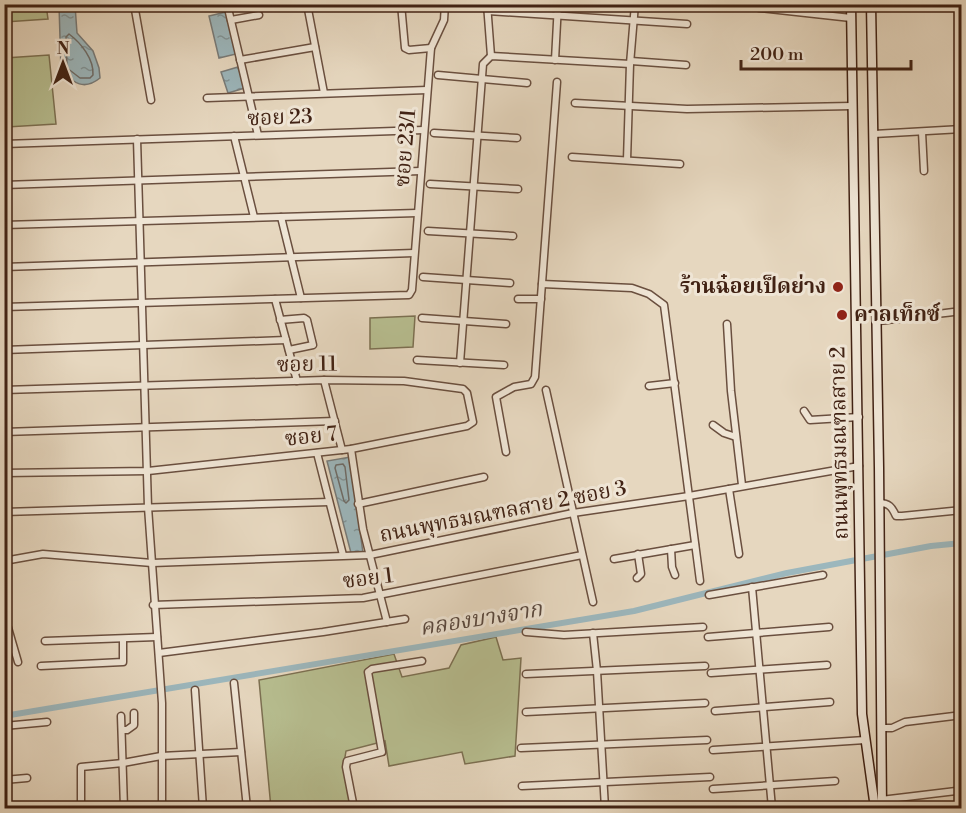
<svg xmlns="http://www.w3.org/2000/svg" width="966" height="813" viewBox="0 0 966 813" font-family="'Libre Bodoni','Noto Serif Thai',serif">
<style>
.green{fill:#b7be90;stroke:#7c7052;stroke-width:1.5}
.water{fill:url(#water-ripples);stroke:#787b79;stroke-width:1.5}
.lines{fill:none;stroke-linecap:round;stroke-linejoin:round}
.shore{stroke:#6e6c68;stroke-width:1.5}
.canal{stroke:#9cb7bd;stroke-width:6}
.street-casing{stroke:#6a4f3f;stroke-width:9}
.secondary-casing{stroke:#412214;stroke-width:11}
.street{stroke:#efe5d5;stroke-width:6}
.secondary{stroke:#efe5d5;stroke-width:8}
.poi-dot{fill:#8f2418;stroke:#efe5d5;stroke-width:2}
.labels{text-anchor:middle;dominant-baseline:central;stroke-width:6;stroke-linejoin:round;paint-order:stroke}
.street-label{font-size:21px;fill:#412214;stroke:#efe5d5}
.poi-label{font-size:21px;font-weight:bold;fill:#412214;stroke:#efe5d5;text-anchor:end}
.water-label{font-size:22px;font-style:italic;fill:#58473e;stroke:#efe5d5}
</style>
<defs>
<pattern id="water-ripples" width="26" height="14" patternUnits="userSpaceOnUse" patternTransform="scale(1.5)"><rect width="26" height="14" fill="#9cb7bd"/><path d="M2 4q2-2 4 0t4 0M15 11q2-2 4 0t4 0" fill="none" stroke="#819498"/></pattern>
</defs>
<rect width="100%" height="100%" fill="#e6d7bf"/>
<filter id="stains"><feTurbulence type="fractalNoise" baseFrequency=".00333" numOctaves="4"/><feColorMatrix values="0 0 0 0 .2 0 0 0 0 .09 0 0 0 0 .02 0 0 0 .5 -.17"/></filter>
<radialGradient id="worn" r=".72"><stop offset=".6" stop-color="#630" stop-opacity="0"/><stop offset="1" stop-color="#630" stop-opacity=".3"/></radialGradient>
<g class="green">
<path d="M5,4L46,5L48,19L5,22Z"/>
<path d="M49,55L56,124L7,127L5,58Z"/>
<path d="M415,316L413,347L370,349V318Z"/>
<path d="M496,637L503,660L521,658L515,756L465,764L462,752L389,766L385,741L346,751L344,763L351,808H271L259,680L394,654L402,677L449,668L461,645Z"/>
</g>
<g class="water">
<path d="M59,5H75L77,33L93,51L99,68L100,78C84,91 74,83 61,71Z"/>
<path d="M226,12L236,54L219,58L209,16Z"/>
<path d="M238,67L245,88L228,93L221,72Z"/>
<path d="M350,457L363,553H351L327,461Z"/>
</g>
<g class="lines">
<g class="shore">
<path d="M69,34C81,43 94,59 93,75L90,78H80L67,68L66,37Z"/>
<path d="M343,464L345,467L349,500L346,503L344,501L335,468L336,465Z"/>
</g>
<path class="canal" d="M4,716L634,611L787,573L931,546L962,543"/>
<defs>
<g id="street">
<path d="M134,4L151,100"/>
<path d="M227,4L258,135"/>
<path d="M307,4L324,93"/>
<path d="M401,4L405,48L409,50L431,48"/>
<path d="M487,4L491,56"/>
<path d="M746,4L759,8L851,18"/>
<path d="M488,11L687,24"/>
<path d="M231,20L259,15"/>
<path d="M240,60L315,47"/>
<path d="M555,60L558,4"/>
<path d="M631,61L686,65"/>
<path d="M438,75L527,83"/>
<path d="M207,98L427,90"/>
<path d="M575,103L687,109L852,106"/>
<path d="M922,132L924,171"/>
<path d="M434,133L517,138"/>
<path d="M874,134L962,129"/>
<path d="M234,136L254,217"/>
<path d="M137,139L148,507L162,703V808"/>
<path d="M4,144L424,130"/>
<path d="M572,157L680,164"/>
<path d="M627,160L630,64L635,4"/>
<path d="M430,184L518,189"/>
<path d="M4,185L421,171"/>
<path d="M281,217L301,298"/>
<path d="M4,225L417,213"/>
<path d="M428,231L513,236"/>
<path d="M4,267L414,253"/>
<path d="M423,277L510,283"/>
<path d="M542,284L632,288L649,294L664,305L700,581"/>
<path d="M275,299L297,381"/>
<path d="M518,299H541"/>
<path d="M4,307L409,295L412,290L431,48L444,20L445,4"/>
<path d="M877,313L918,314"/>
<path d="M422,318L506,324"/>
<path d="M280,320L304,318L307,320L313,345L289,350"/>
<path d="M876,321C905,319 933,314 962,311"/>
<path d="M727,324L731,391L742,485"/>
<path d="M4,350L286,340"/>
<path d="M417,360L504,365"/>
<path d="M460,363L483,64L491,56L630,64"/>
<path d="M324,380L342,450"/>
<path d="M649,386L675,383"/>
<path d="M4,390L324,380L404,381L463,389L467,393L473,422L467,426L351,449L148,471L4,473"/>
<path d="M546,390L593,602"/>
<path d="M804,411L810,420L859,417"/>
<path d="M713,425L724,433L736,437"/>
<path d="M4,432L335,421"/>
<path d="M351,449L363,529L387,622"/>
<path d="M506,452L496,397L514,387L531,384L535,377L557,82"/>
<path d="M317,453L343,555"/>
<path d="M729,489L739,554"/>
<path d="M879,503C889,503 892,507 896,516H902L962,510"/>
<path d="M358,504L484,477"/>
<path d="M4,512L329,502"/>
<path d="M671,549L672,567L675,575"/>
<path d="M614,559L695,545"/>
<path d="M4,561L43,554L152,563L370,555L573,513L689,496L859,466"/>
<path d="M637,578L641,574L638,554"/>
<path d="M752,587L772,808"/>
<path d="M709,595L823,575"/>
<path d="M153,605L363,598L582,555"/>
<path d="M4,614L18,662"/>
<path d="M526,632L564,635L703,627"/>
<path d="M593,633L597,671L605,808"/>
<path d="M708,637L829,627"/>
<path d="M45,641L157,637"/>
<path d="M159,653L323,632L405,619"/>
<path d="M41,666L123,662V639"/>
<path d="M711,673L827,665"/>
<path d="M526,674L705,666"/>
<path d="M234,683L247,808"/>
<path d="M195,690L203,808"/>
<path d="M715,711L830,702"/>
<path d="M526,712L705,703"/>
<path d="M121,716L124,808"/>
<path d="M4,726L47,722"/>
<path d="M881,728H892L905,722L962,715"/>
<path d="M122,730H127L134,725V713"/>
<path d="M521,748L707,740"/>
<path d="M713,750L865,740"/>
<path d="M4,780L27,778"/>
<path d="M522,786L710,777"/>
<path d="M713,789L835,781"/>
<path d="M881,800L956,791"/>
<path d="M81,808V767L123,763L161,756L241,752"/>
<path d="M354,808L346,767L347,761L382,752L368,672L372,669L422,661"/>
</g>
<g id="secondary">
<path d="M851,4L862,714L875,808"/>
<path d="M871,4L879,467L882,808"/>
</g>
</defs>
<use href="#street" class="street-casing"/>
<use href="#secondary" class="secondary-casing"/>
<use href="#street" class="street"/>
<use href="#secondary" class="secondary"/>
</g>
<g class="poi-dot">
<circle cx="838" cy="287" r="6"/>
<circle cx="842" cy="315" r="6"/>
</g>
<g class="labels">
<g class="street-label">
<text transform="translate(280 118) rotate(-2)">ซอย 23</text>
<text transform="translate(406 148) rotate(-85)">ซอย 23/1</text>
<text transform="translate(307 365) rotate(-1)">ซอย 11</text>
<text transform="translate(311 437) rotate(-6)">ซอย 7</text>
<text transform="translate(840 443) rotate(-91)">ถนนพุทธมณฑลสาย 2</text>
<text transform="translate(503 512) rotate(-11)">ถนนพุทธมณฑลสาย 2 ซอย 3</text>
<text transform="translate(368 579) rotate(-7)">ซอย 1</text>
</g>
<g class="poi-label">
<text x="826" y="287">ร้านฉ๋อยเป็ดย่าง</text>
<text x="854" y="315" text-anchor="start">คาลเท็กซ์</text>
</g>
<g class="water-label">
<text transform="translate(481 619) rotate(-9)">คลองบางจาก</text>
</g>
</g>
<rect width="966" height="813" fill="none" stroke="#e6d7bf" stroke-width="24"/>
<rect x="6" y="6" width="954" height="801" fill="none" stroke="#412214" stroke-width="3"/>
<rect x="12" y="12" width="942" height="789" fill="none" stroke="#412214" stroke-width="1.5"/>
<g transform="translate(63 63)" stroke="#efe5d5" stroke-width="4.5" paint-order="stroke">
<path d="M0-4.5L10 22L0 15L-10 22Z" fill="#412214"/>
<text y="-9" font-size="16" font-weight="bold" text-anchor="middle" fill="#412214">N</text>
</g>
<path d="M741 60v9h170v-9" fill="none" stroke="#412214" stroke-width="3"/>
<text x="750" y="60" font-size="18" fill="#412214" stroke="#efe5d5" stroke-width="4.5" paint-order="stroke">200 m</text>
<rect width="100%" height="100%" filter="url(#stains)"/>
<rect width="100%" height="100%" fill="url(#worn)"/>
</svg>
